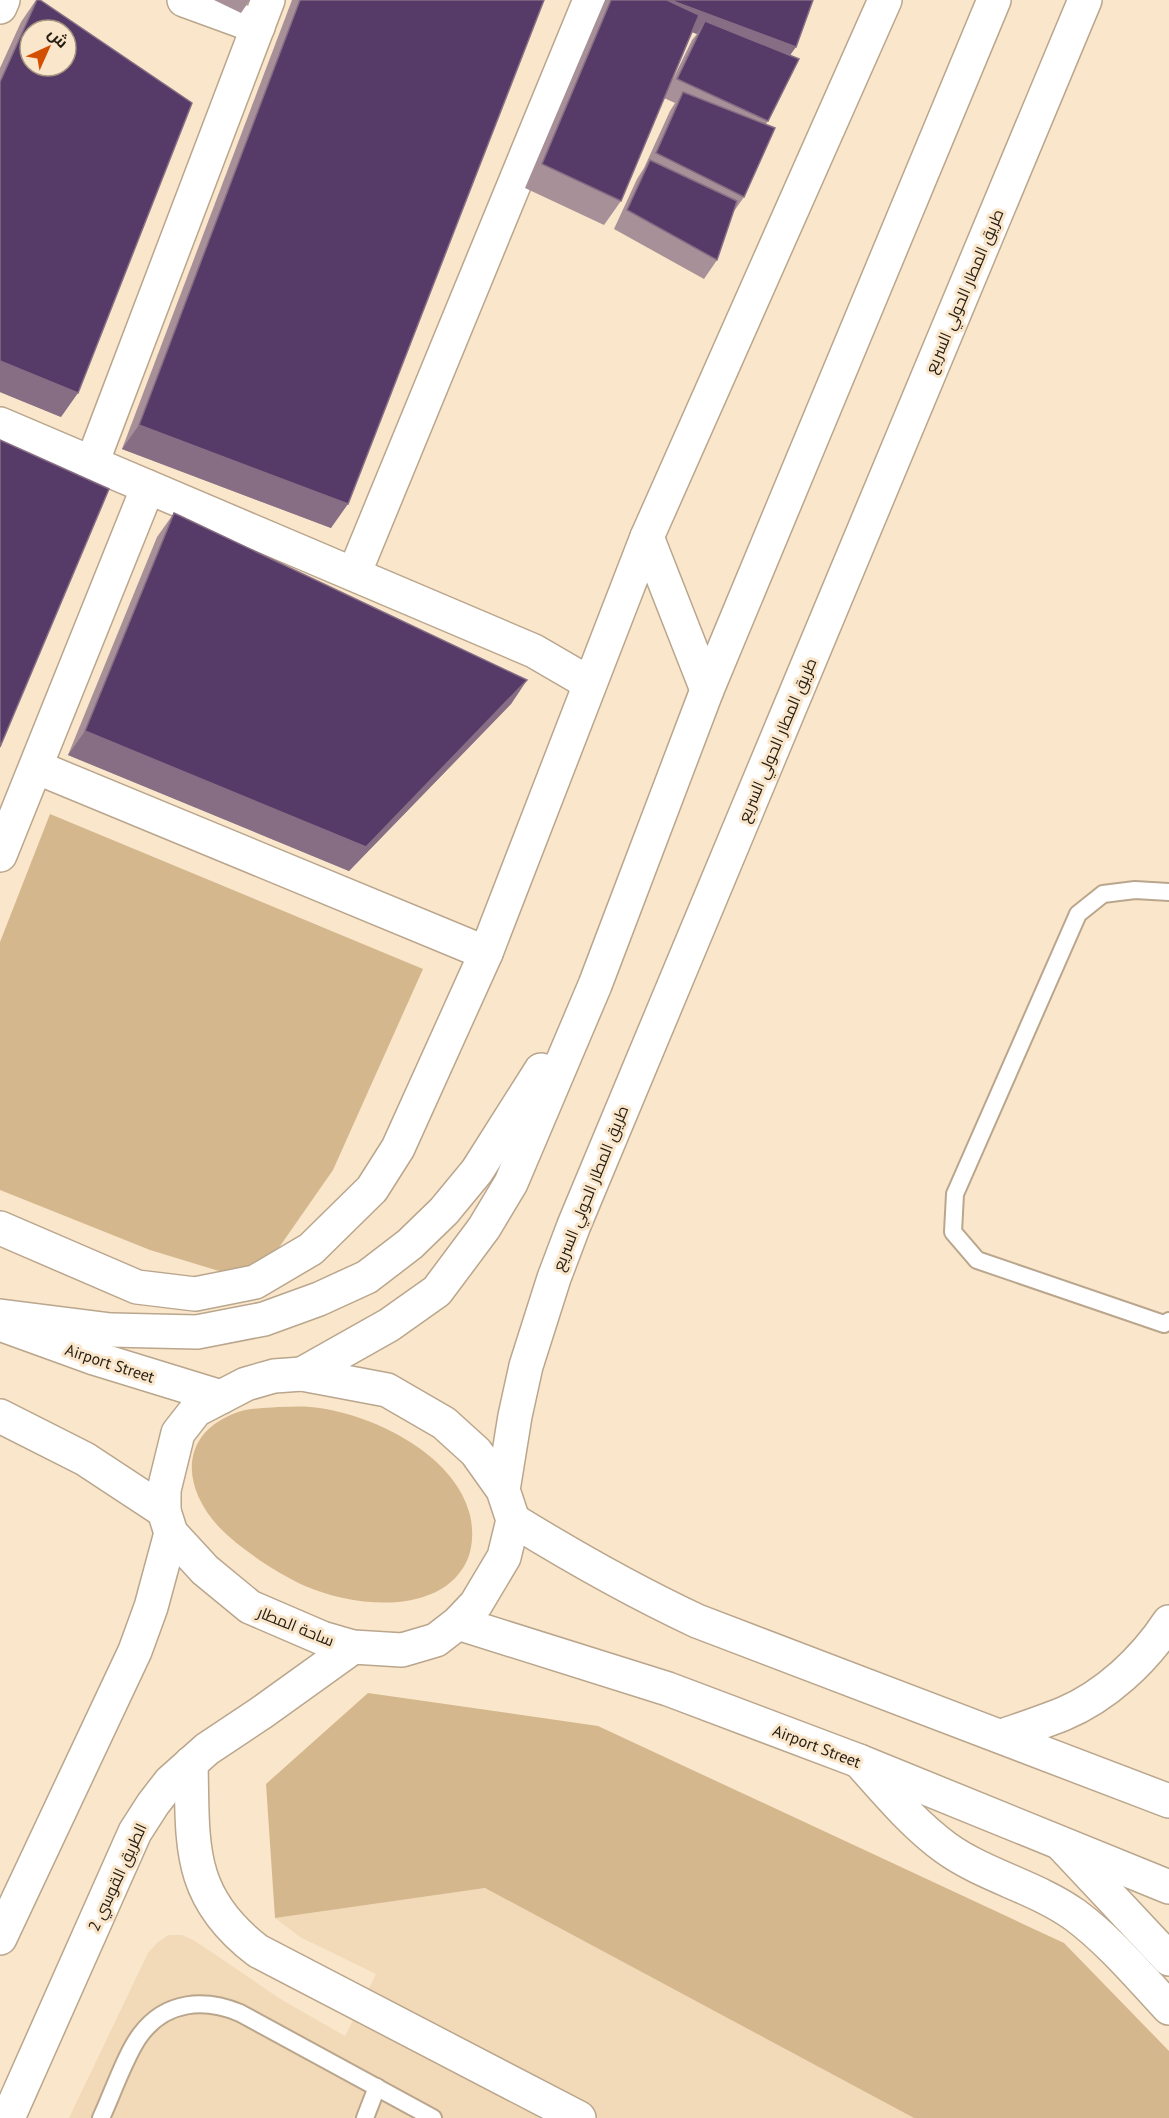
<svg xmlns="http://www.w3.org/2000/svg" width="1169" height="2118" viewBox="0 0 1169 2118" font-family="'PT Sans',Cairo,sans-serif">
<style>
.built{fill:#f2d9b8}
.green{fill:#d5b78d}
.lines{fill:none;stroke-linecap:round;stroke-linejoin:round}
.service-casing{stroke:#b9a68d;stroke-width:20}
.minor-casing{stroke:#b9a68d;stroke-width:36}
.tertiary-casing{stroke:#b9a68d;stroke-width:36}
.primary-casing{stroke:#b9a68d;stroke-width:36}
.trunk-casing{stroke:#b9a68d;stroke-width:36}
.service{stroke:#fff;stroke-width:16}
.minor{stroke:#fff;stroke-width:33}
.tertiary{stroke:#fff;stroke-width:33}
.primary{stroke:#fff;stroke-width:33}
.trunk{stroke:#fff;stroke-width:33}
.wall{fill:#a89098;fill-rule:evenodd}
.shaded-wall{fill:#876e85}
.building{fill:#563a67;stroke:#876e85;stroke-width:1.5;fill-rule:evenodd}
.labels{text-anchor:middle;dominant-baseline:central;stroke-width:6;stroke-linejoin:round;paint-order:stroke}
.street-label{font-size:16px;fill:#241d13;stroke:#fae6ca}
</style>
<rect width="100%" height="100%" fill="#fae6ca"/>
<path class="built" d="M485,1888L914,2118H69L148,1953L157,1943L168,1935H182L195,1941L282,2000L345,2036L376,1974L300,1937L275,1918Z"/>
<g class="green">
<path d="M50,814L423,969L333,1170L255,1282L150,1250L0,1190V942Z"/>
<path d="M278,1407C289,1407 300,1406 310,1407C369,1412 455,1453 470,1515C474,1532 473,1553 463,1568C450,1588 430,1597 406,1601C374,1606 335,1599 305,1586C277,1573 240,1549 219,1527C181,1486 179,1433 238,1412C250,1408 265,1408 278,1407Z"/>
<path d="M368,1693L598,1726L1064,1943L1169,2051V2118H914L485,1888L275,1918L266,1784Z"/>
</g>
<g class="lines">
<defs>
<g id="service">
<path d="M1169,892L1135,890L1103,894L1078,914L955,1194L953,1232L977,1260L1164,1324L1169,1321"/>
<path d="M101,2118C112,2095 126,2053 141,2034C166,2001 204,1998 240,2013L433,2118"/>
<path d="M365,2118L377,2087"/>
</g>
<g id="minor">
<path d="M184,0L258,27"/>
<path d="M0,7L3,0"/>
<path d="M0,424L534,651L589,683"/>
<path d="M92,463L268,0"/>
<path d="M354,574L590,0"/>
<path d="M36,767L486,953"/>
<path d="M0,855L148,487"/>
<path d="M859,1761C886,1791 913,1824 946,1848C985,1876 1036,1887 1075,1915C1110,1941 1139,1976 1169,2008"/>
<path d="M191,1763C193,1844 186,1896 258,1951L579,2118"/>
<path d="M1062,1845L1169,1959"/>
</g>
<g id="tertiary">
<path d="M0,1228L137,1287L195,1294L255,1282L311,1249L372,1189L398,1148L486,953L647,537L885,0"/>
<path d="M1002,1736C1022,1729 1043,1722 1063,1714C1106,1696 1144,1660 1169,1622"/>
</g>
<g id="primary">
<path d="M0,1324L94,1358L221,1397"/>
<path d="M0,1416L85,1459L164,1511"/>
<path d="M513,1520C573,1557 633,1591 697,1621L1169,1801"/>
<path d="M458,1623L668,1689L859,1761L1169,1887"/>
</g>
<g id="trunk">
<path d="M647,537L707,690"/>
<path d="M0,1316L111,1330L197,1332L264,1319L319,1299L367,1277L410,1244L444,1211L477,1171L541,1070"/>
<path d="M302,1374L389,1325L437,1291L484,1228L511,1183L595,985L707,690L994,0"/>
<path d="M503,1490L476,1452L444,1423L387,1390L302,1374L274,1376L246,1384L196,1410L178,1433L164,1490V1511L171,1533L205,1570L250,1607L322,1638L353,1647L402,1650L436,1640L458,1623L476,1604L504,1557L513,1520L503,1490L515,1416L526,1366L554,1278L574,1225L1085,0"/>
<path d="M0,1938L135,1651L151,1607L171,1533"/>
<path d="M8,2118L135,1832L153,1804L170,1782L207,1749L261,1713L353,1647"/>
</g>
</defs>
<use href="#service" class="service-casing"/>
<use href="#minor" class="minor-casing"/>
<use href="#tertiary" class="tertiary-casing"/>
<use href="#primary" class="primary-casing"/>
<use href="#trunk" class="trunk-casing"/>
<use href="#service" class="service"/>
<use href="#minor" class="minor"/>
<use href="#tertiary" class="tertiary"/>
<use href="#primary" class="primary"/>
<use href="#trunk" class="trunk"/>
</g>
<g class="wall">
<path d="M36,0L61,417L0,392V68L21,22Z"/>
<path d="M214,0H250L241,13Z"/>
<path d="M292,0H544L331,528L122,449Z"/>
<path d="M605,0H813L790,56L768,121L766,124L744,197L732,214L717,260L704,279L614,229L637,179L644,168L670,111L675,103L664,98L621,201L604,225L525,188ZM692,32L697,34L692,40L670,85Z"/>
<path d="M174,513L527,680L511,704L349,871L68,755L157,537Z"/>
</g>
<g class="shaded-wall">
<path d="M628,0H670L796,47L783,65L705,21L697,34L623,6Z"/>
<path d="M0,361L78,393L61,417L0,392Z"/>
<path d="M139,425L348,504L331,528L122,449Z"/>
<path d="M527,680L511,704L349,871L68,755L85,731Z"/>
</g>
<g class="building">
<path d="M37,0H40L192,103L78,393L0,361V82ZM30,30H66V66H30Z"/>
<path d="M300,0H544L348,504L139,425Z"/>
<path d="M611,0H667L699,15L621,201L542,164Z"/>
<path d="M670,0H813L796,47Z"/>
<path d="M705,21L799,59L768,121L677,79Z"/>
<path d="M683,92L775,128L744,197L656,153Z"/>
<path d="M650,160L737,201L717,260L627,210Z"/>
<path d="M0,440L109,489L0,747Z"/>
<path d="M174,513L527,680L366,847L85,731Z"/>
</g>
<g class="labels">
<g class="street-label">
<text transform="translate(964 291) rotate(-67)">طريق المطار الحولي السريع</text>
<text transform="translate(777 740) rotate(-67)">طريق المطار الحولي السريع</text>
<text transform="translate(590 1188) rotate(-68)">طريق المطار الحولي السريع</text>
<text transform="translate(110 1363) rotate(18)">Airport Street</text>
<text transform="translate(296 1626) rotate(22)">ساحة المطار</text>
<text transform="translate(817 1746) rotate(21)">Airport Street</text>
<text transform="translate(117 1877) rotate(-65)">الطريق القوسي 2</text>
</g>
</g>
<g transform="translate(48 48) rotate(45)"><circle r="28" fill="#fae6ca" stroke="#a49681" stroke-width="1.5"/>
<path d="M0-4.5L10 22L0 15L-10 22Z" fill="#d34f02"/>
<text y="-9" font-size="16" font-weight="bold" text-anchor="middle" fill="#241d13">ش</text>
</g>
</svg>
